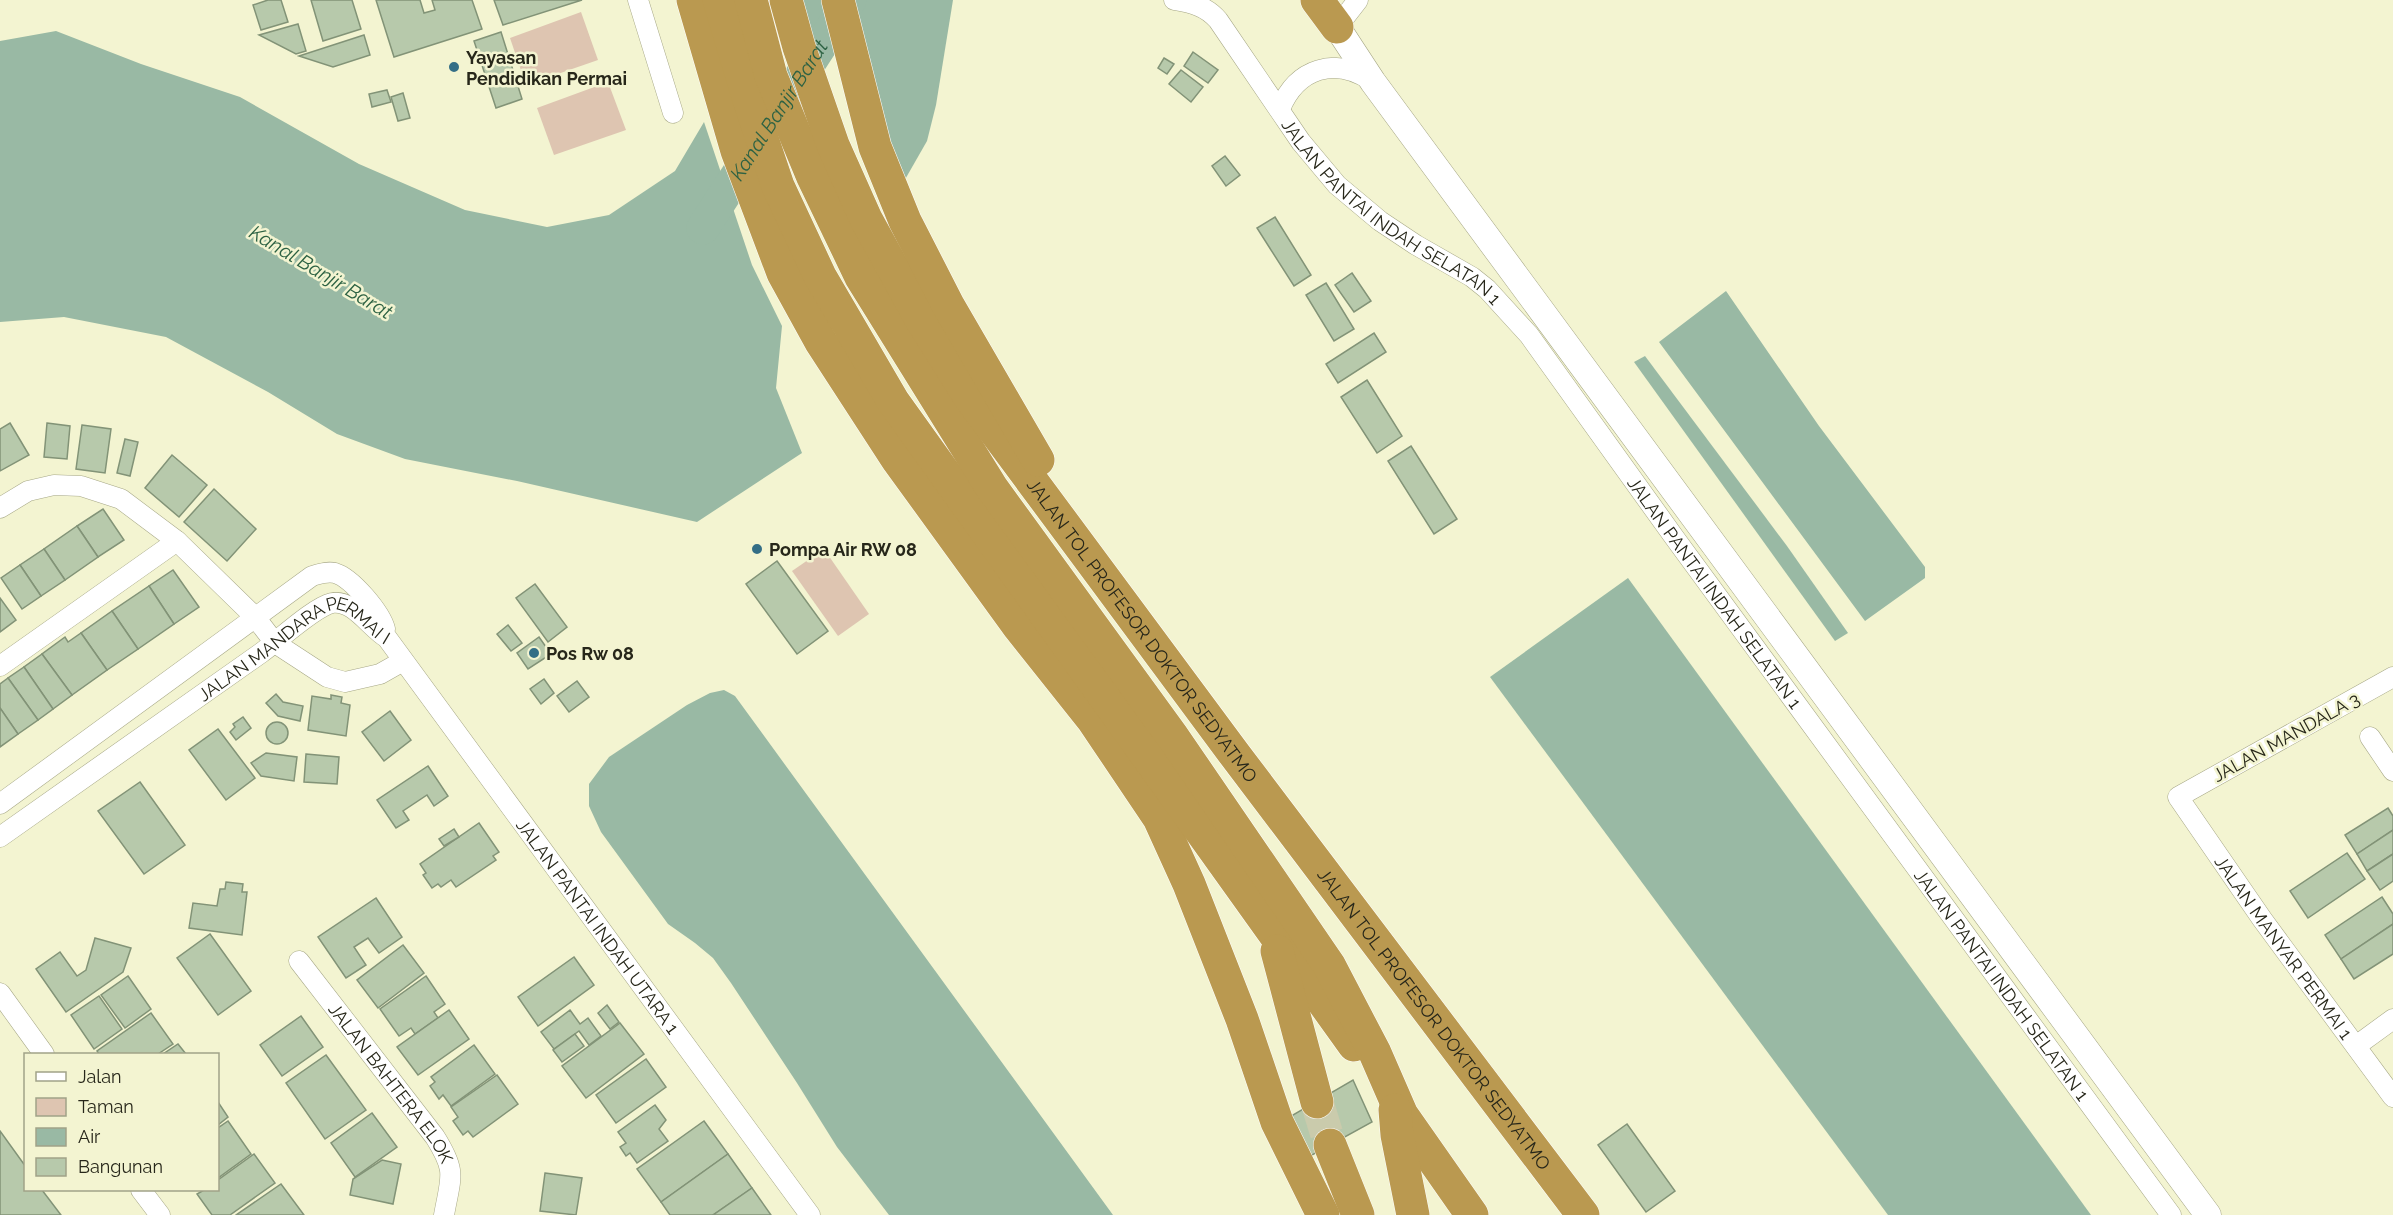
<svg xmlns="http://www.w3.org/2000/svg" width="2393" height="1215" viewBox="0 0 2393 1215" font-family="Raleway,sans-serif">
<style>
.green{fill:#dec5b1}
.water{fill:#99b9a4}
.lines{fill:none;stroke-linecap:round;stroke-linejoin:round}
.river{stroke:#99b9a4;stroke-width:33}
.building{fill:#b7c9ab;stroke:#829377;stroke-width:1.5}
.motorway-tunnel{stroke:#cacbac;stroke-width:33;stroke-dasharray:33 16;stroke-linecap:butt}
.minor-casing{stroke:#a6a786;stroke-width:21}
.tertiary-casing{stroke:#a6a786;stroke-width:27}
.motorway-casing{stroke:#fff;stroke-width:34}
.minor{stroke:#fff;stroke-width:20}
.tertiary{stroke:#fff;stroke-width:26}
.motorway{stroke:#ba9950;stroke-width:33}
.poi-dot{fill:#336e86;stroke:#f3f4d1;stroke-width:2}
.labels{text-anchor:middle;dominant-baseline:central;stroke-width:5;stroke-linejoin:round;paint-order:stroke}
.poi-label{font-size:18px;font-weight:bold;fill:#27271a;stroke:#f3f4d1;text-anchor:start}
.street-label{font-size:18px;fill:#27271a;stroke:#f3f4d1}
.water-label{font-size:20px;font-style:italic;fill:#2d6243;stroke:#f3f4d1}
</style>
<rect width="100%" height="100%" fill="#f3f4d1"/>
<g class="green">
<path d="M581,12L598,60L526,85L510,38Z"/>
<path d="M608,82L626,130L554,155L537,108Z"/>
<path d="M824,549L869,614L838,636L792,571Z"/>
</g>
<g class="water">
<path d="M847,0H953L936,105L927,141L903,183Z"/>
<path d="M56,31L141,64L240,97L359,164L465,210L547,227L609,215L675,171L704,122L752,265L782,326L776,388L802,453L697,522L517,481L405,459L337,434L268,392L166,337L64,317L0,322V41Z"/>
<path d="M1726,291L1819,426L1925,567V578L1865,621L1659,342Z"/>
<path d="M1645,356L1787,546L1848,633L1835,641L1634,362Z"/>
<path d="M1628,578L2091,1215H1888L1490,677Z"/>
<path d="M724,690L735,696L1113,1215H889L837,1147L797,1083L731,983L713,958L695,943L668,924L601,832L589,806V784L609,757L687,705L710,693Z"/>
</g>
<g class="lines">
<g class="river">
<path d="M811,0L818,49"/>
<path id="s1" d="M703,228L850,0"/>
</g>
</g>
<g class="building">
<path d="M268,0H281L288,22L261,30L253,5Z"/>
<path d="M311,0H352L361,29L323,41Z"/>
<path d="M376,0H420L424,13L435,10L432,0H472L482,29L394,57Z"/>
<path d="M494,0H582L503,25Z"/>
<path d="M298,24L306,51L296,54L259,35Z"/>
<path d="M501,32L522,99L496,108L474,41Z"/>
<path d="M364,35L370,55L333,67L299,56Z"/>
<path d="M1193,52L1218,70L1208,83L1184,66Z"/>
<path d="M1164,58L1174,64L1167,74L1158,68Z"/>
<path d="M1181,70L1203,87L1191,102L1169,84Z"/>
<path d="M387,90L391,102L372,107L369,94Z"/>
<path d="M403,93L410,118L398,121L391,97Z"/>
<path d="M1225,156L1240,175L1226,186L1212,166Z"/>
<path d="M1275,217L1311,275L1294,286L1257,228Z"/>
<path d="M1352,273L1371,301L1354,312L1335,285Z"/>
<path d="M1326,283L1354,329L1334,341L1306,295Z"/>
<path d="M1374,333L1386,352L1338,383L1326,364Z"/>
<path d="M1367,380L1402,436L1377,453L1341,397Z"/>
<path d="M10,423L29,455L0,471V429Z"/>
<path d="M47,423L70,426L67,459L44,457Z"/>
<path d="M82,425L111,429L105,473L76,469Z"/>
<path d="M125,439L138,442L130,476L117,473Z"/>
<path d="M1411,446L1457,519L1434,534L1388,461Z"/>
<path d="M172,455L207,485L179,517L145,488Z"/>
<path d="M214,489L256,529L227,561L184,522Z"/>
<path d="M103,509L124,540L98,557L77,526Z"/>
<path d="M77,526L98,557L65,580L44,549Z"/>
<path d="M44,549L65,580L41,596L20,565Z"/>
<path d="M777,561L828,631L797,654L746,584Z"/>
<path d="M20,565L41,596L22,609L1,578Z"/>
<path d="M173,570L199,607L174,624L149,586Z"/>
<path d="M535,584L567,627L548,642L516,598Z"/>
<path d="M149,586L174,624L138,649L112,611Z"/>
<path d="M0,598L16,620L0,632Z"/>
<path d="M112,611L138,649L107,670L81,633Z"/>
<path d="M508,625L522,643L511,651L497,634Z"/>
<path d="M81,633L107,670L72,695L42,654L65,637L68,642Z"/>
<path d="M539,637L551,654L528,669L517,653Z"/>
<path d="M42,654L72,695L53,709L24,667Z"/>
<path d="M24,667L53,709L38,720L8,678Z"/>
<path d="M8,678L38,720L18,734L0,708V684Z"/>
<path d="M544,679L554,693L541,704L530,689Z"/>
<path d="M577,681L589,697L569,712L557,696Z"/>
<path d="M276,694L283,702L303,706L300,721L278,716L266,703Z"/>
<path d="M331,695L342,697L341,703L350,705L346,736L308,730L312,696L331,699Z"/>
<path d="M0,708L18,734L0,747Z"/>
<path d="M390,711L411,740L384,761L362,732Z"/>
<path d="M243,717L251,728L236,740L230,732L235,727L233,724Z"/>
<circle cx="277" cy="733" r="11"/>
<path d="M218,729L255,778L226,800L189,750Z"/>
<path d="M266,753L297,757L294,781L261,776L251,763Z"/>
<path d="M306,754L339,757L337,784L304,782Z"/>
<path d="M428,766L448,796L434,806L427,795L403,811L409,820L396,828L377,800Z"/>
<path d="M140,782L185,845L144,874L98,811Z"/>
<path d="M2388,808L2393,816V830L2357,854L2345,835Z"/>
<path d="M479,823L499,852L493,856L496,860L456,887L451,880L441,887L438,884L432,888L423,875L426,873L420,864Z"/>
<path d="M454,829L459,837L444,846L439,839Z"/>
<path d="M2393,830V854L2367,871L2357,854Z"/>
<path d="M2347,853L2365,879L2308,918L2290,891Z"/>
<path d="M2393,854V881L2380,890L2367,871Z"/>
<path d="M226,882L243,884L242,892H247L242,935L189,928L193,903L217,906L220,889H225Z"/>
<path d="M2382,897L2393,914V924L2341,959L2325,935Z"/>
<path d="M376,898L402,937L379,953L368,938L354,947L366,965L346,978L318,937Z"/>
<path d="M2393,924V954L2354,979L2341,959Z"/>
<path d="M210,934L251,991L218,1015L177,958Z"/>
<path d="M95,938L131,948L123,972L66,1012L36,969L60,952L77,976L86,970Z"/>
<path d="M403,945L424,973L378,1008L357,980Z"/>
<path d="M574,957L594,985L538,1026L518,997Z"/>
<path d="M128,976L151,1009L125,1028L101,995Z"/>
<path d="M426,976L445,1004L434,1012L438,1018L415,1034L411,1028L399,1036L380,1009Z"/>
<path d="M99,996L122,1029L94,1049L71,1015Z"/>
<path d="M607,1005L619,1022L610,1029L598,1013Z"/>
<path d="M449,1010L469,1039L418,1075L397,1047Z"/>
<path d="M570,1010L580,1024L588,1018L601,1036L589,1045L579,1031L554,1049L541,1032Z"/>
<path d="M151,1013L173,1044L158,1054H99L97,1051Z"/>
<path d="M301,1016L323,1047L282,1076L260,1045Z"/>
<path d="M620,1023L644,1054L586,1098L562,1066Z"/>
<path d="M575,1034L584,1046L562,1062L553,1050Z"/>
<path d="M178,1044L186,1054H163Z"/>
<path d="M474,1045L495,1074L451,1106L443,1095L439,1099L430,1086L435,1082L431,1077Z"/>
<path d="M326,1055L366,1110L325,1139L286,1083Z"/>
<path d="M646,1059L666,1087L616,1123L596,1095Z"/>
<path d="M497,1075L518,1104L473,1137L468,1131L463,1135L453,1121L458,1117L451,1107Z"/>
<path d="M1353,1080L1372,1122L1303,1160L1286,1119Z"/>
<path d="M218,1102L228,1117L218,1125Z"/>
<path d="M655,1105L666,1120L659,1129L668,1141L637,1163L630,1153L626,1156L620,1147L626,1143L618,1132Z"/>
<path d="M372,1113L397,1147L355,1177L331,1143Z"/>
<path d="M228,1121L251,1154L218,1178V1128Z"/>
<path d="M704,1121L728,1154L661,1202L637,1169Z"/>
<path d="M1627,1124L1675,1191L1646,1212L1598,1145Z"/>
<path d="M0,1131L26,1167V1190H42L61,1215H0Z"/>
<path d="M254,1154L275,1183L230,1215H212L197,1194L204,1190H218V1180Z"/>
<path d="M728,1154L752,1188L713,1215H670L661,1202Z"/>
<path d="M382,1160L401,1164L393,1204L350,1195L353,1179Z"/>
<path d="M545,1173L582,1178L576,1215L540,1211Z"/>
<path d="M281,1184L304,1215H236Z"/>
<path d="M752,1188L771,1215H713Z"/>
</g>
<g class="lines">
<path class="motorway-tunnel" d="M1317,1102L1330,1145"/>
<defs>
<g id="minor">
<path d="M638,0L673,113"/>
<path id="s2" d="M1174,0C1192,3 1206,6 1218,20L1301,142L1337,185L1380,221L1416,245L1472,277L1487,289L1529,335L1674,537L2171,1215"/>
<path d="M1337,27L1358,0"/>
<path d="M1280,109C1297,68 1335,56 1372,81"/>
<path d="M0,508L28,491L54,485L81,486L121,499L177,541L255,617L275,643L327,677L345,682L380,674L403,661"/>
<path d="M0,666L177,541"/>
<path id="s3" d="M2393,677L2178,797L2262,919L2393,1097"/>
<path d="M2370,737L2393,771"/>
<path d="M0,804L312,576C319,574 327,571 335,573C352,578 381,613 385,629"/>
<path id="s4" d="M0,837C87,776 174,715 261,653C278,641 314,607 332,603C353,599 370,628 387,638L810,1215"/>
<path id="s5" d="M299,961L435,1137C457,1172 451,1176 444,1215"/>
<path d="M0,993L44,1054"/>
<path d="M2356,1046L2393,1019"/>
<path d="M141,1190L160,1215"/>
</g>
<path id="tertiary" d="M1337,27L1373,82L2208,1215"/>
<g id="motorway">
<path d="M693,0L737,151L783,273L821,342L897,459L1019,627L1093,720L1159,818L1189,884L1242,1019L1277,1122L1323,1215"/>
<path d="M719,0L749,100L778,186L820,276L893,401L1354,1045"/>
<path d="M751,0L771,76L812,175L861,277L992,488L1173,737L1329,965L1375,1053L1402,1115L1472,1215"/>
<path id="s6" d="M786,0L799,47L833,145L866,219L921,319L971,399L1235,755L1583,1215"/>
<path d="M838,0L875,147L905,221L948,305L1038,460"/>
<path d="M1317,0L1337,27"/>
<path d="M1277,951L1317,1102"/>
<path d="M1395,1110L1397,1135L1413,1215"/>
<path d="M1330,1145L1358,1215"/>
</g>
</defs>
<use href="#minor" class="minor-casing"/>
<use href="#tertiary" class="tertiary-casing"/>
<use href="#motorway" class="motorway-casing"/>
<use href="#minor" class="minor"/>
<use href="#tertiary" class="tertiary"/>
<use href="#motorway" class="motorway"/>
</g>
<g class="poi-dot">
<circle cx="454" cy="67" r="6"/>
<circle cx="757" cy="549" r="6"/>
<circle cx="534" cy="653" r="6"/>
</g>
<g class="labels">
<g class="poi-label">
<text x="466" y="57">Yayasan<tspan x="466" dy="21">Pendidikan Permai</tspan></text>
<text x="769" y="549">Pompa Air RW 08</text>
<text x="546" y="653">Pos Rw 08</text>
</g>
<g class="street-label">
<text stroke="none"><textPath href="#s2" startOffset="312">JALAN PANTAI INDAH SELATAN 1</textPath></text>
<text stroke="none"><textPath href="#s2" startOffset="816">JALAN PANTAI INDAH SELATAN 1</textPath></text>
<text stroke="none"><textPath href="#s6" startOffset="730">JALAN TOL PROFESOR DOKTOR SEDYATMO</textPath></text>
<text stroke="none"><textPath href="#s4" startOffset="360">JALAN MANDARA PERMAI I</textPath></text>
<text transform="translate(2286 737) rotate(-29)">JALAN MANDALA 3</text>
<text stroke="none"><textPath href="#s4" startOffset="831">JALAN PANTAI INDAH UTARA 1</textPath></text>
<text stroke="none"><textPath href="#s3" startOffset="430">JALAN MANYAR PERMAI 1</textPath></text>
<text stroke="none"><textPath href="#s2" startOffset="1302">JALAN PANTAI INDAH SELATAN 1</textPath></text>
<text stroke="none"><textPath href="#s6" startOffset="1216">JALAN TOL PROFESOR DOKTOR SEDYATMO</textPath></text>
<text stroke="none"><textPath href="#s5" startOffset="153">JALAN BAHTERA ELOK</textPath></text>
</g>
<g class="water-label">
<text stroke="none"><textPath href="#s1" startOffset="140">Kanal Banjir Barat</textPath></text>
<text transform="translate(321 272) rotate(31)">Kanal Banjir Barat</text>
</g>
</g>
<rect x="24" y="1053" width="195" height="138" fill="#f3f4d1" stroke="#a1a288" stroke-width="1.5"/>
<rect x="36" y="1072" width="30" height="9" fill="#ffffff" stroke="#a1a288" stroke-width="1.5"/>
<text x="78" y="1083" font-size="18" fill="#27271a">Jalan</text>
<rect x="36" y="1098" width="30" height="18" fill="#dec5b1" stroke="#a1a288" stroke-width="1.5"/>
<text x="78" y="1113" font-size="18" fill="#27271a">Taman</text>
<rect x="36" y="1128" width="30" height="18" fill="#99b9a4" stroke="#a1a288" stroke-width="1.5"/>
<text x="78" y="1143" font-size="18" fill="#27271a">Air</text>
<rect x="36" y="1158" width="30" height="18" fill="#b7c9ab" stroke="#a1a288" stroke-width="1.5"/>
<text x="78" y="1173" font-size="18" fill="#27271a">Bangunan</text>
</svg>
